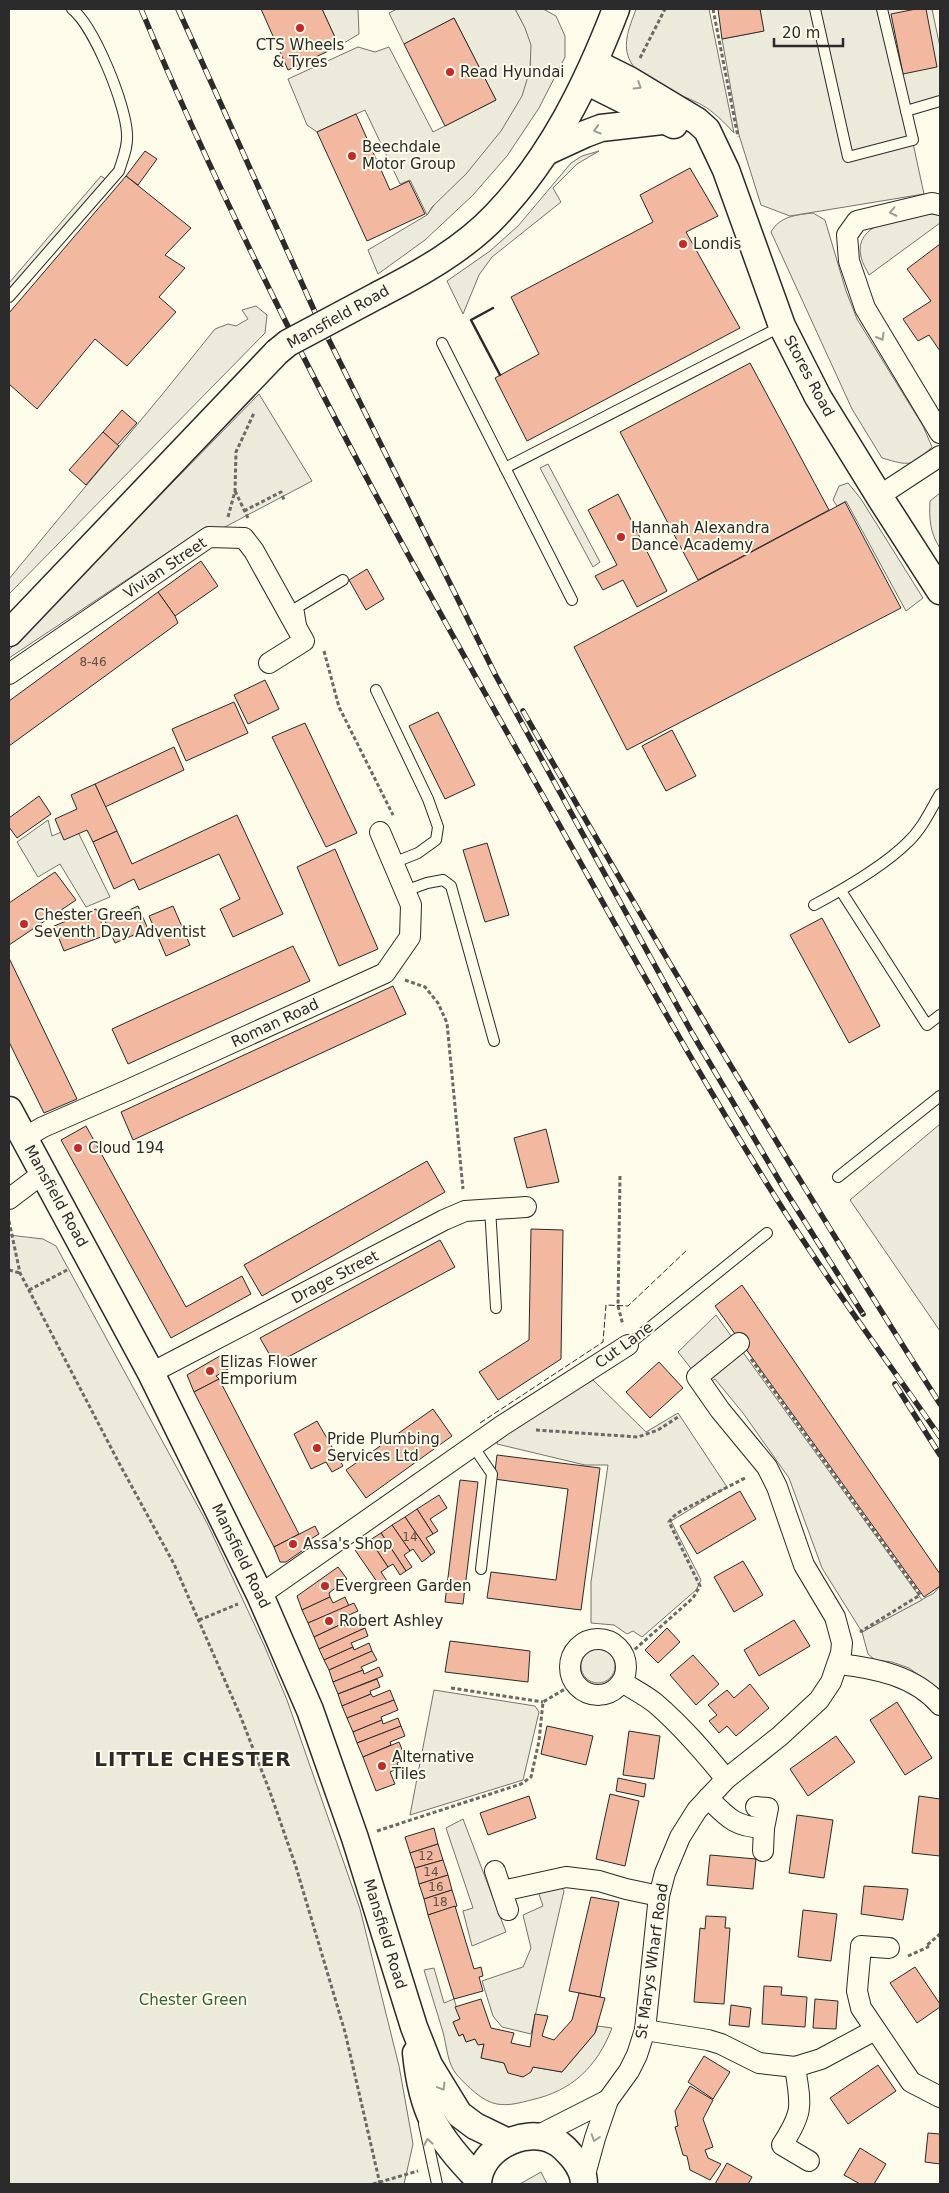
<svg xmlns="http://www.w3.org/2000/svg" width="949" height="2193" viewBox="0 0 949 2193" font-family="'DejaVu Sans',sans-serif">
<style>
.green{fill:#ecebdb;stroke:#74746e}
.parking{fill:#eceadb;stroke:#74746e}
.building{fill:#f2b8a0;stroke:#2b2b2b}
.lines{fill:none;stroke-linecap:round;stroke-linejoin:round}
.service-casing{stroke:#2b2b2b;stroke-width:12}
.minor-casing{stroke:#2b2b2b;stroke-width:22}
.tertiary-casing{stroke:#2b2b2b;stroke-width:29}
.path{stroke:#6a6964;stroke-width:3;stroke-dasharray:4 2.5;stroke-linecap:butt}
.service{stroke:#fdfbea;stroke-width:10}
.minor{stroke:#fdfbea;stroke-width:20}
.tertiary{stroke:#fdfbea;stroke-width:26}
.rail-casing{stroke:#2b2b2b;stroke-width:5.5}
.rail{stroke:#fdfbea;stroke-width:4;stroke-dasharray:11;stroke-linecap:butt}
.tertiary-bridge-casing{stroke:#2b2b2b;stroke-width:29;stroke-linecap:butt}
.tertiary-bridge{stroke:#fdfbea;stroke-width:26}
.fence{stroke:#2b2b2b;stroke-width:1;stroke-dasharray:6 2.5;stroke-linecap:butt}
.wall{stroke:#2b2b2b;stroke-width:2.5}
.oneway{stroke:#9e9d94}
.poi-dot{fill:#c62828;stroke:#fdfbea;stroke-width:2}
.labels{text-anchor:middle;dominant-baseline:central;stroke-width:4;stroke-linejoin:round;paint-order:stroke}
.number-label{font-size:12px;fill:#5d4e48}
.poi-label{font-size:15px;fill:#2b2b2b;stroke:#fdfbea;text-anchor:start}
.street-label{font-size:15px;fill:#2b2b2b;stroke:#fdfbea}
.park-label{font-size:15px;fill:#34623c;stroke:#fdfbea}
.district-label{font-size:20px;font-weight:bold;letter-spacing:1px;fill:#2b2b2b;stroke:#fdfbea}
</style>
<rect width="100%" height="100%" fill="#fdfbea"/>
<g class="green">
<path d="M515,9H543L556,16L565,36V57L539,108L507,156L473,195L425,240L378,274L368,250L427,215L530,70C531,42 528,33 515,9Z"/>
<path d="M636,9H709L734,133C724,122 714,112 702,105C675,90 620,80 627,38C628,29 633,18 636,9Z"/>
<path d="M599,151L577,164L553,188L561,202L492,257L479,275L463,314L447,281L490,251L518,226L571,163L582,156Z"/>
<path d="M813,213L825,220L846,291L857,319L923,426L932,447C911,467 910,466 882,458L852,409L771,232C780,216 796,215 813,213Z"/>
<path d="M923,213L940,215V223L869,275C867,270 862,263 861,257C853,223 900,218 923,213Z"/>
<path d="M256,306L267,315L265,333L9,594V579C77,495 148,414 215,329L228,324L236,326L248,319L242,310Z"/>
<path d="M259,394L312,481L223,528L206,527L9,658V650Z"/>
<path d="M548,464L600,562L593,567L540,468Z"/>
<path d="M848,483L861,499L923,598L906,611L846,501L837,506L833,500L839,486Z"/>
<path d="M940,493V548C930,533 929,519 930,501Z"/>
<path d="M9,1235L43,1239L56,1246L207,1523L264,1645L287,1700L360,1909L399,2066L413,2144L404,2184H9Z"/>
<path d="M593,1380L646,1432L678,1413L727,1487L671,1521L701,1580L696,1590L642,1637L633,1631L627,1634L614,1625L591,1623V1582L608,1465H585L497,1444V1437Z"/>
<path d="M940,1586V1690L909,1668L892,1662L875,1660L868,1654L862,1632L934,1593Z"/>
<circle cx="598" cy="1666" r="17"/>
<path d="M434,1690L535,1706L539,1712L523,1780L410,1815Z"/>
<path d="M434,1968L444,2003L454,1999L460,2019L453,2022L459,2036L463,2034L466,2042L475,2039L478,2044H484L481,2058L504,2063L508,2073L533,2067L562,2072L595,2033L598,2026L612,2028C597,2067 572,2091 531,2100C519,2103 509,2106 497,2104C483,2102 467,2086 457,2075C447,2063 447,2047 443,2032C437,2011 430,1991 424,1970Z"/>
<path d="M541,2172L547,2184H520Z"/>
</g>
<g class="parking">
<path d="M322,9H358L359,34L339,46Z"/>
<path d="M397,9H515L525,28L531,45L530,70L522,96L501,131L466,174L432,207L427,215L410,180L400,184L365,110L317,132L307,125L288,79L358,47L375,52L389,47L433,132L496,100L454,18L404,44L389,13Z"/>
<path d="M760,9H932L940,47V101L906,111L924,194L790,216L761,205L739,135L722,39L763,31Z"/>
<path d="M101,176L110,182L9,297V283Z"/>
<path d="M48,820L52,836L75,826L110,897L86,907L60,864L38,877L17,842Z"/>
<path d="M940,1124V1331L850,1200Z"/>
<path d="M716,1315L922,1600L862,1632L822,1568L789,1478L743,1413L715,1379L705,1386L678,1352Z"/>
<path d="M463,1819L506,1932L472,1946L463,1911L473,1908L446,1828Z"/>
<path d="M560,1885L564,1891L531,2034L502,2027L493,2016L482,1981L523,1967L531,1948L523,1915L543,1906L538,1891Z"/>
</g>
<g class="building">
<path d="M261,9H322L339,46L288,70Z"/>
<path d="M718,9H760L764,31L722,39Z"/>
<path d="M916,9H926L937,67L903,74L891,14Z"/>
<path d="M454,18L496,100L445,126L404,44Z"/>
<path d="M356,114L390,190L409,181L425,214L367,241L317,132Z"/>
<path d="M145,151L157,159L138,185L126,176Z"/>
<path d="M690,168L718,216L686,232L740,328L527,441L495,378L539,354L511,297L653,222L640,195Z"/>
<path d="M126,176L191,228L165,255L185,268L159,297L176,312L127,366L95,339L37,409L9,384V313Z"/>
<path d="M940,244V351L929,335L918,341L903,319L931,301L907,269Z"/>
<path d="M750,363L829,510L698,580L620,432Z"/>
<path d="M122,410L137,423L117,445L103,432Z"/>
<path d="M103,432L119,446L86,485L69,470Z"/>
<path d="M618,494L667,591L637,607L623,580L603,590L595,576L617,565L588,510Z"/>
<path d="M845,502L901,608L627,750L574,647Z"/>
<path d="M201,561L218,586L175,616L158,592Z"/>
<path d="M367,569L384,599L366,610L349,580Z"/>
<path d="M158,592L175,616L178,623L9,746V701Z"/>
<path d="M265,680L279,709L248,724L234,695Z"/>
<path d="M234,702L248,733L186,761L172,729Z"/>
<path d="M438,712L475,785L445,799L409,726Z"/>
<path d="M305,723L357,833L326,847L272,737Z"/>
<path d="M672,730L696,776L666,791L642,746Z"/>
<path d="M174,747L184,770L105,807L95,784Z"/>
<path d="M95,784L117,831L93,842L87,830L64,840L55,819L77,809L71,795Z"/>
<path d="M39,796L51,814L17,838L9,827V818Z"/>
<path d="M237,815L283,914L233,937L220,909L240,899L219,854L139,890L134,879L114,889L93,842L117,831L132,864Z"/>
<path d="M487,843L509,915L485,922L463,850Z"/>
<path d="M335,849L378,949L339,966L297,867Z"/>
<path d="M55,872L76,900L9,945V903Z"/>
<path d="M138,906L148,929L115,943L105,921Z"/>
<path d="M173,906L190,945L166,956L149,916Z"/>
<path d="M96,909L106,935L64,951L54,926Z"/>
<path d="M822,918L880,1026L849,1043L790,935Z"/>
<path d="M293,946L310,981L128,1064L112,1029Z"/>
<path d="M9,958L77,1099L44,1113L9,1042Z"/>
<path d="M393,986L406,1014L133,1140L121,1112Z"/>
<path d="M86,1126L186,1307L242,1276L251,1294L171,1338L61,1140Z"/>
<path d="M546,1129L559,1182L527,1188L514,1138Z"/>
<path d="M427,1161L445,1192L262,1296L244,1265Z"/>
<path d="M531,1229L563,1230L561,1359L498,1400L479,1372L529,1340Z"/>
<path d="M440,1240L455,1267L275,1364L260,1338Z"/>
<path d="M742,1285L940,1574V1586L924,1597L715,1306Z"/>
<path d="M225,1353L233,1366L216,1376L219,1379L194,1392L187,1375Z"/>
<path d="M659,1362L683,1388L650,1418L626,1392Z"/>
<path d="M219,1379L299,1534L274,1547L194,1392Z"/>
<path d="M433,1409L452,1436L366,1498L346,1470Z"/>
<path d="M317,1421L343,1466L332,1472L326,1462L311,1469L294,1434Z"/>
<path d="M497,1455L600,1468L581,1610L487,1598L491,1572L556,1580L568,1489L494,1479Z"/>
<path d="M460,1480L478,1482L463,1604L445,1602Z"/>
<path d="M740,1491L756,1519L697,1554L680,1526Z"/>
<path d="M439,1495L447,1508L430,1519L438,1531L433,1534L417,1509Z"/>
<path d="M417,1509L433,1534L426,1538L435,1552L431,1555L405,1517Z"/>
<path d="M405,1517L431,1555L422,1562L413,1549L410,1551L392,1525Z"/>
<path d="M392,1525L410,1551L404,1555L412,1567L406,1571L381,1533Z"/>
<path d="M315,1526L319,1534L306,1542L309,1546L286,1562H280L274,1547Z"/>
<path d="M381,1533L406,1571L400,1575L393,1564L388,1567L370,1540Z"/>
<path d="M370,1540L388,1567L381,1572L389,1584L382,1589L355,1550Z"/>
<path d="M743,1561L763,1595L734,1612L714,1577Z"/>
<path d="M338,1567L347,1579L329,1593L330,1597L302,1610L297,1596Z"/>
<path d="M330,1597L333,1603L345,1597L349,1606L308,1623L302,1610Z"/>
<path d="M354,1603L358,1611L342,1618L344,1623L314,1637L308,1623Z"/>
<path d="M361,1620L365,1628L319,1649L314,1637L344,1623L345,1626Z"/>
<path d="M794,1620L810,1646L759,1676L744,1650Z"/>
<path d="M365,1628L368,1636L351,1643L353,1647L324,1660L319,1649Z"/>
<path d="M667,1628L680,1642L658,1663L645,1650Z"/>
<path d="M450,1641L530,1651L528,1682L445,1672Z"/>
<path d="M369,1643L372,1651L329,1670L324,1660L353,1647L354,1650Z"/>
<path d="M372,1651L377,1660L361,1667L363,1670L333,1682L329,1670Z"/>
<path d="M693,1655L719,1684L696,1705L670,1675Z"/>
<path d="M379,1667L383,1676L338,1694L333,1682L363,1670L364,1674Z"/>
<path d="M377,1679L380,1687L370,1691L371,1694L342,1706L338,1694Z"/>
<path d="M750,1684L769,1708L736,1736L727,1726L719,1733L709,1721L717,1715L708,1705L727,1690L734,1698Z"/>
<path d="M390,1690L394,1700L347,1718L342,1706L371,1694L373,1697Z"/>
<path d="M394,1700L398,1710L381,1717L382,1720L353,1732L347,1718Z"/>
<path d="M897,1702L932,1758L905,1775L870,1720Z"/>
<path d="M398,1718L401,1726L357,1743L353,1732L382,1720L383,1724Z"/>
<path d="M401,1726L405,1736L390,1742L391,1745L363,1757L357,1743Z"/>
<path d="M547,1726L593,1736L586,1765L541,1754Z"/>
<path d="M629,1731L660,1736L654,1779L623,1775Z"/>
<path d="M836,1736L855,1762L808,1796L790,1769Z"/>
<path d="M399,1742L406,1759L397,1763L399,1768L390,1772L395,1784L376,1791L363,1757Z"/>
<path d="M618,1778L646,1784L644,1797L616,1791Z"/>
<path d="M610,1794L639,1801L625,1866L596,1859Z"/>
<path d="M529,1796L536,1818L488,1835L480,1813Z"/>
<path d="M919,1796L940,1799V1856L912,1853Z"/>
<path d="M797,1815L833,1820L824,1878L789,1873Z"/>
<path d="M434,1828L438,1844L410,1853L405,1837Z"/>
<path d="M438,1844L443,1860L415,1868L410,1853Z"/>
<path d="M710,1855L756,1859L753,1889L707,1885Z"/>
<path d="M443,1860L448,1875L419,1884L415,1868Z"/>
<path d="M448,1875L452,1890L424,1899L419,1884Z"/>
<path d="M864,1886L908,1889L903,1920L861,1914Z"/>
<path d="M452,1890L457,1906L428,1915L424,1899Z"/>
<path d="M591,1897L619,1902L600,1997L569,1991Z"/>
<path d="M455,1906L474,1969L481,1967L483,1976L479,1977L483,1991L454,1999L428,1915Z"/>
<path d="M803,1910L837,1914L831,1961L798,1957Z"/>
<path d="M706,1916L726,1917L725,1928H730L724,2004L694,2002L700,1928L705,1929Z"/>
<path d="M915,1967L940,2004V2007L917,2023L890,1983Z"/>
<path d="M764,1986L782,1987L781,1995L807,1997L805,2027L762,2024Z"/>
<path d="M579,1993L605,1998L595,2033L562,2072L533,2067L531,2072L523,2077L508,2073L504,2063L481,2058L484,2044L478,2045L475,2039L466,2042L463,2034L459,2036L453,2022L460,2019L455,2007L481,1999L491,2028L514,2033L511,2043L530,2047L535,2014L548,2016L542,2036L554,2040L572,2020Z"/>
<path d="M815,1999L838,2001L836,2029L813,2028Z"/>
<path d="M731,2005L751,2008L749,2027L729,2025Z"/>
<path d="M704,2056L730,2072L713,2099L688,2082Z"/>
<path d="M878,2065L896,2091L848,2124L830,2098Z"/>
<path d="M690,2086L713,2100L703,2119L713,2147L705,2150L708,2158L721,2164L710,2180L690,2170L687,2156L683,2155L675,2127L678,2126L675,2111Z"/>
<path d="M928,2133L940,2134V2164L925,2162Z"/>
<path d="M860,2148L886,2164L874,2184H860L844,2175Z"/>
<path d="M727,2163L752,2177L748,2184H715Z"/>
</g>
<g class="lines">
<defs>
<g id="service">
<path d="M815,9L848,157L913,140L882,9"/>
<path d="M906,111L940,101"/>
<path d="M9,297L119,171C123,158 128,147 127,134C126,105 94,26 72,9"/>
<path d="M442,343L572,600"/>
<path d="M505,468L782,326"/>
<path d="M301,625L298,607L343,580"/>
<path d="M376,690L428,799L438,827L436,840L418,853L393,863"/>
<path d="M405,891L427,883L443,880L451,886L494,1041"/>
<path d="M841,891L927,1025L940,1015"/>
<path d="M814,905C844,889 884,866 908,842C922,829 930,811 940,794"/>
<path d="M838,1177L940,1096"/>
<path d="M490,1208L496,1308"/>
<path d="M628,1345L767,1233"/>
<path d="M473,1446L492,1474L481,1569"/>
<path d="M424,2124L437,2184"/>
</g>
<g id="minor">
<path d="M940,205L932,203L857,221L847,235L849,261L865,308L940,433"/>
<path d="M879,496L940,456"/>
<path d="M9,674L209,537L244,538L254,551L304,641L269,663"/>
<path d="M24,1138L43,1127L128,1090L385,973L410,937L411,905L380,832"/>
<path d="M9,1199L42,1174"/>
<path d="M151,1373L444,1220L465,1211L526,1207"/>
<path d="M260,1595L503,1425L628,1345"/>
<circle cx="598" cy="1667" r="28"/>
<path d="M839,1664C875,1668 915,1676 940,1705"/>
<path d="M622,1682C633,1689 645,1695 655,1703C682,1726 704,1752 726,1779"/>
<path d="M708,1798C728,1818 735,1827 764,1828"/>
<path d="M756,1807L768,1808L764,1828L763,1851"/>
<path d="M495,1871L508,1910"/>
<path d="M502,1891L566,1877L599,1881L626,1889L659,1896"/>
<path d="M889,1948L861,1946L857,1991L861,2008L911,2082L940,2097"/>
<path d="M645,2030L708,2040L721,2044L759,2063L795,2067L821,2059L875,2030"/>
<path d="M795,2067C801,2106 804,2111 782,2145L809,2161"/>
<path d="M537,2136L608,2100"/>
<path d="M584,2178L595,2138L608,2100L629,2071L637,2055L645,2030L659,1896L665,1873L680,1837L697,1810L726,1779L780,1736L819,1700L831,1682L841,1653L842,1643L835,1617L804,1565L777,1487L767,1467L720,1410L697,1377L739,1343"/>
</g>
<g id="tertiary">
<path d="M595,63L629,80L697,121L707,130L726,170L782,326L818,397L879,496L940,591"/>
<path d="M586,81L674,125"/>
<path d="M546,152L585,134L601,128L662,121"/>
<path d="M380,294C421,273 464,249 496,215C552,156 587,84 616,9"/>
<path d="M9,633L277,352"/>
<path d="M9,1110L151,1373L260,1595L310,1710L355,1838L414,2027L429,2065L459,2114L475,2126L508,2142"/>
<path d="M416,2053C422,2113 437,2137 478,2179"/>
<path d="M478,2184C479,2149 524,2126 554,2141C563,2145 568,2152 574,2159C580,2167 584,2174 584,2184"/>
</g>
</defs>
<use href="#service" class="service-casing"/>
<use href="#minor" class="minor-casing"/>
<use href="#tertiary" class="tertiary-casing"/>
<g class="path">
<path d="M713,9L738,137"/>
<path d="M640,58L665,9"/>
<path d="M235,491L248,518"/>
<path d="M244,511L281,492L284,500"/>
<path d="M228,517L235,491L236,452L254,413"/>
<path d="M324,651L339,707L393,815"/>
<path d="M405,980L425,987L438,1003L447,1023L463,1189"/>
<path d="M620,1176L618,1306L623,1325"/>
<path d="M9,1221L20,1273L119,1463L174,1564L240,1715L270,1792L296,1867L345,2032L380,2184"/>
<path d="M9,1270L20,1273"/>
<path d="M29,1290L67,1270"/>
<path d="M751,1359L920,1595L860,1632"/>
<path d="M536,1430L638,1437L658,1430L678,1417"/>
<path d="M199,1620L238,1604"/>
<path d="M625,1658L693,1598L700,1586L669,1522L674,1516L681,1511L747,1477"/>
<path d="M451,1688L543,1702"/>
<path d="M377,1831L521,1784L531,1777L539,1741L543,1702L575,1683"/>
<path d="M908,1956L928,1947L926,1946L940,1934"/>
<path d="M373,2184L418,2171"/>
</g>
<use href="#service" class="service"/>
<use href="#minor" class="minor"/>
<use href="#tertiary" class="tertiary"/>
<defs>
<g id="rail">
<path d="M141,9C249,267 383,514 521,757C612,917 699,1080 799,1234C844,1303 893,1369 940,1437"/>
<path d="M178,9L314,310L496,676L692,1033L783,1187L863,1314"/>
<path d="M523,711C657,945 795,1177 940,1404"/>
<path d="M895,1384L940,1455"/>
</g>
</defs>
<use href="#rail" class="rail-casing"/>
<use href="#rail" class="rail"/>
<defs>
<path id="tertiary-bridge" d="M277,352L288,343L380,294"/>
</defs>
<use href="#tertiary-bridge" class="tertiary-bridge-casing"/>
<use href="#tertiary-bridge" class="tertiary-bridge"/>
<path class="fence" d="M480,1423L603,1342L606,1305L628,1306L688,1249"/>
<path class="wall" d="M493,308L471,320L500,375"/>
</g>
<defs><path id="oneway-chevron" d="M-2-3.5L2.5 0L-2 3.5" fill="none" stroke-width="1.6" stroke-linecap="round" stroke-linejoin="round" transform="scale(1.25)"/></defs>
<g class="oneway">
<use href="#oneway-chevron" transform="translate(638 86) rotate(32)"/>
<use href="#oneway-chevron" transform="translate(597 130) rotate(164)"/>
<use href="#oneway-chevron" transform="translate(893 212) rotate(168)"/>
<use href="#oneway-chevron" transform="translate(881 337) rotate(60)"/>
<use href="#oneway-chevron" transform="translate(442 2087) rotate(59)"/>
<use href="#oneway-chevron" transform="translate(595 2138) rotate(108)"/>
<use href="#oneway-chevron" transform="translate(428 2142) rotate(-100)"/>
</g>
<g class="poi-dot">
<circle cx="300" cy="28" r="5"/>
<circle cx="450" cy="72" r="5"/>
<circle cx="352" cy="156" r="5"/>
<circle cx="683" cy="244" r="5"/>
<circle cx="621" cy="537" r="5"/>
<circle cx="24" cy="924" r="5"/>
<circle cx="78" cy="1148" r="5"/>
<circle cx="210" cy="1371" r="5"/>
<circle cx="317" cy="1448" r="5"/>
<circle cx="293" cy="1544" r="5"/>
<circle cx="325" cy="1586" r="5"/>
<circle cx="329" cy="1621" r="5"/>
<circle cx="382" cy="1766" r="5"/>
</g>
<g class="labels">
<g class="number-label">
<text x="93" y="662">8-46</text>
<text x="410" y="1537">14</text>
<text x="426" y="1856">12</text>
<text x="431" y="1872">14</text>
<text x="436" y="1887">16</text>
<text x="440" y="1902">18</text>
</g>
<g class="poi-label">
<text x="300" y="45" text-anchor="middle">CTS Wheels<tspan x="300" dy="17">&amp; Tyres</tspan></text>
<text x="460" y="72">Read Hyundai</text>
<text x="362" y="147">Beechdale<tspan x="362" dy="17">Motor Group</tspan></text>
<text x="693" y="244">Londis</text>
<text x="631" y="528">Hannah Alexandra<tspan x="631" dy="17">Dance Academy</tspan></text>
<text x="34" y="915">Chester Green<tspan x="34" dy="17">Seventh Day Adventist</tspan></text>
<text x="88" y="1148">Cloud 194</text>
<text x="220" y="1362">Elizas Flower<tspan x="220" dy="17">Emporium</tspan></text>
<text x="327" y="1439">Pride Plumbing<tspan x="327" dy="17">Services Ltd</tspan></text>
<text x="303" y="1544">Assa's Shop</text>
<text x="335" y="1586">Evergreen Garden</text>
<text x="339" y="1621">Robert Ashley</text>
<text x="392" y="1757">Alternative<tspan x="392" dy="17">Tiles</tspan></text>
</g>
<g class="street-label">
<text transform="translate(338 317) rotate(-29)">Mansfield Road</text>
<text transform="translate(809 376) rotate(62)">Stores Road</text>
<text transform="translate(165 568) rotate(-34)">Vivian Street</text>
<text transform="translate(275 1023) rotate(-25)">Roman Road</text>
<text transform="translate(56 1196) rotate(61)">Mansfield Road</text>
<text transform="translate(335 1277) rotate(-28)">Drage Street</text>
<text transform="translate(624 1345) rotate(-36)">Cut Lane</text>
<text transform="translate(241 1556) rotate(64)">Mansfield Road</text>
<text transform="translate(385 1934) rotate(73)">Mansfield Road</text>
<text transform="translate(652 1961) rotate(-82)">St Marys Wharf Road</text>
</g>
<g class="park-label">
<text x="193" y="2000">Chester Green</text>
</g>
<g class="district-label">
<text x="193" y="1759">LITTLE CHESTER</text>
</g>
</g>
<rect width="949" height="2193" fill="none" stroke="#2b2b2b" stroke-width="20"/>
<path d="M774 38v8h69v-8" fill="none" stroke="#2b2b2b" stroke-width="2.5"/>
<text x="782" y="38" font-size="15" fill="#2b2b2b" stroke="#fdfbea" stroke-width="4" paint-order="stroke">20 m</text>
</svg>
